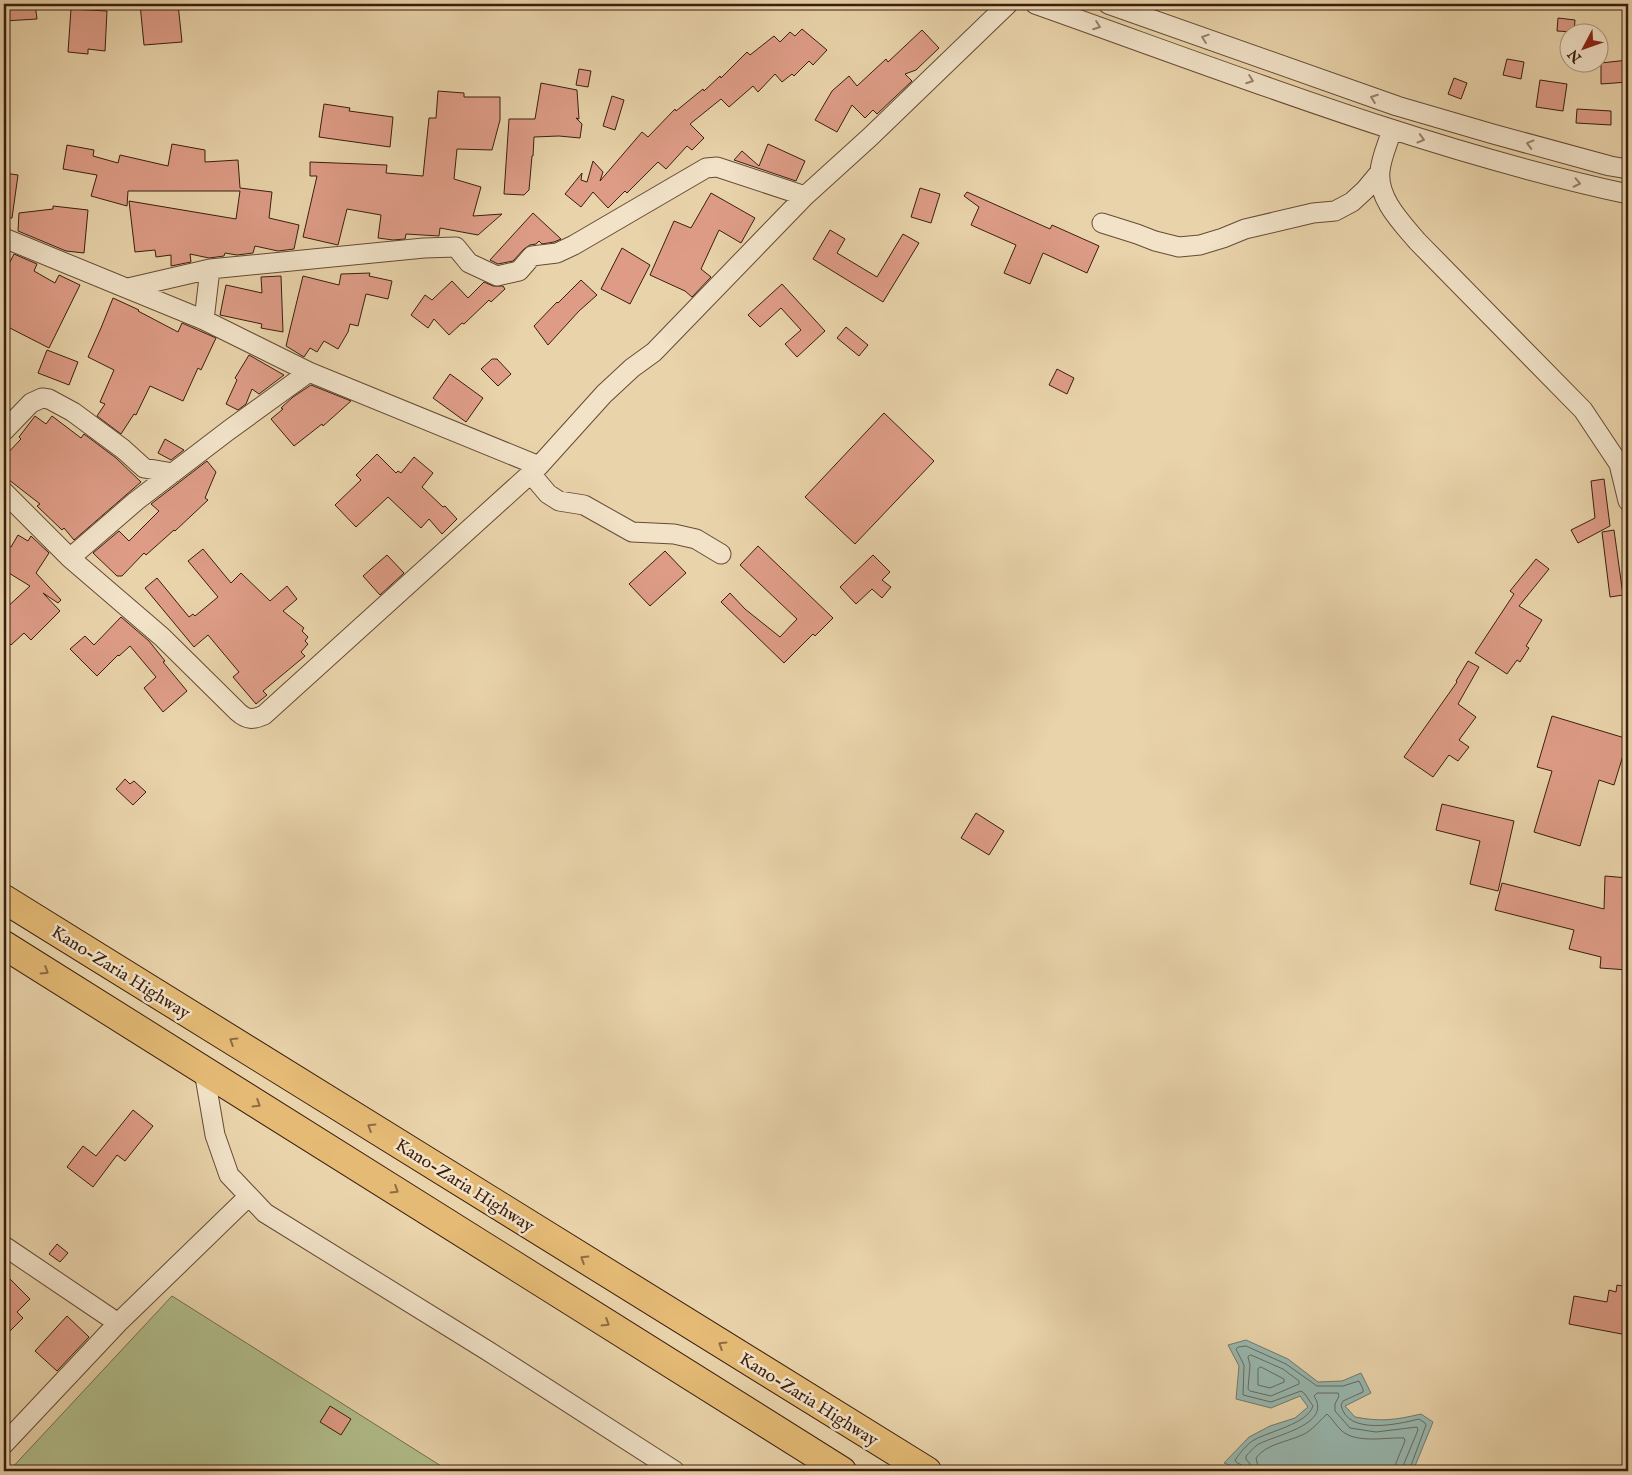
<svg xmlns="http://www.w3.org/2000/svg" width="1632" height="1475" font-family="'IM FELL English',serif">
	<rect width="100%" height="100%" fill="#e9d3aa"/>
	<filter id="stains"><feTurbulence type="fractalNoise" baseFrequency=".004" numOctaves="4"/><feColorMatrix values="0 0 0 0 .2 0 0 0 0 .09 0 0 0 0 .02 0 0 0 .5 -.17"/></filter>
	<radialGradient id="worn" r=".72"><stop offset=".6" stop-color="#630" stop-opacity="0"/><stop offset="1" stop-color="#630" stop-opacity=".3"/></radialGradient>
	<path fill="#b1be8c" stroke="#766e4d" d="M172,1296L449,1471H9Z"/>
	<path fill="#98b7ae" stroke="#727a6e" d="M1246,1340L1288,1359L1318,1382L1342,1381L1361,1373L1371,1393L1345,1406L1355,1417C1381,1422 1395,1420 1421,1414L1433,1422L1413,1471H1246L1224,1463L1249,1437L1270,1426L1295,1418L1308,1407L1300,1396L1271,1408L1236,1399L1239,1366L1228,1345Z"/>
	<g fill="none" stroke-linecap="round" stroke-linejoin="round">
		<path stroke="#696a5e" stroke-width="1" d="M1251,1355L1283,1369L1299,1381V1384L1271,1396L1250,1391L1248,1389L1250,1365L1248,1357Z
			M1261,1367L1284,1379V1382L1270,1388L1258,1385V1369Z
			M1245,1471L1243,1466L1236,1462L1235,1460C1240,1453 1247,1444 1254,1440C1270,1431 1307,1424 1313,1406L1305,1394L1301,1391L1271,1402L1243,1395L1244,1365L1236,1349L1238,1347L1246,1346L1286,1364L1317,1386H1343L1359,1381L1363,1389V1392L1343,1401L1341,1405C1347,1436 1399,1424 1419,1419L1425,1423L1426,1425L1409,1471
			M1251,1471L1250,1464L1246,1459V1456C1249,1453 1253,1448 1257,1445C1274,1435 1333,1425 1314,1396L1317,1393H1338L1339,1396L1335,1404V1411L1350,1428L1376,1432L1417,1427L1418,1430L1403,1466L1402,1471
			M1259,1471L1256,1458C1266,1444 1287,1442 1302,1435C1312,1431 1319,1421 1327,1414C1332,1418 1336,1426 1342,1431C1357,1444 1387,1437 1404,1438L1405,1441L1396,1463L1395,1471"/>
	</g>
	<path fill="#de9c87" stroke="#3a1e0e" d="M4,4H35L37,19L4,21Z
		M140,4H178L182,42L144,45Z
		M71,9L107,11L105,51L88,49V54L68,52Z
		M1558,18L1575,20L1574,32L1557,31Z
		M802,29L827,50L813,65L809,61L794,76L792,74L782,82L775,74L758,92L753,86L729,107L721,99L690,124L704,138L692,150L687,146L666,169L658,162L627,193L625,191L608,208L593,192L581,207L565,194L582,173L581,180L587,182L593,161L603,172L600,181L642,132L648,137L675,109L676,111L703,89L704,91L720,76L721,78L747,52L750,55L774,36L780,42L790,32L795,36Z
		M922,30L939,48L916,70L905,74L912,81L877,114L873,110L865,118L852,105L837,132L815,120L832,91L849,76L857,86L886,59L888,62Z
		M1507,59L1524,62L1521,79L1503,75Z
		M1628,60V82L1601,84V63Z
		M579,69L591,71L588,87L576,85Z
		M1454,78L1467,83L1461,99L1448,94Z
		M1540,80L1567,84L1563,111L1536,107Z
		M541,83L577,90L579,119L576,118L582,124L580,138L559,136L534,137L533,156H532L529,190L524,195L504,194L509,119H535Z
		M438,91L464,93V97H500V120L492,150L457,149L454,179L481,187L473,216L502,214L478,235L440,228L439,236L406,234L405,239L393,240L378,238L381,215L347,209L338,245L303,237L317,176H310V162L387,165L386,173L423,176L429,118H436Z
		M612,96L624,100L615,130L603,126Z
		M324,104L350,108L349,111L393,117L390,147L319,137Z
		M1577,109L1611,111V125L1576,123Z
		M172,144L205,150V162L238,160L240,188L272,192L269,218L299,225L294,249L278,251L255,246L253,253L237,255L225,253L224,256L209,258L190,254L191,262L171,266V255L156,257L155,250L135,252L129,201L236,219L240,191H128L127,206L91,196L97,175L63,169L67,145L94,150L93,156L118,163L120,155L168,166Z
		M768,144L805,161L796,181L734,160L742,151L759,166Z
		M4,173L18,175L12,218H4Z
		M920,188L940,194L931,223L911,217Z
		M967,192L1050,229L1052,225L1099,246L1087,273L1043,253L1030,284L1004,273L1016,245L971,225L979,207L964,196Z
		M711,193L755,218L741,243L719,230L701,269L711,277L692,297L685,291L650,275L674,221L691,228Z
		M53,206L88,210L84,253L66,251L18,231L19,213L53,209Z
		M533,213L561,239L554,242L542,244L539,241L536,244L530,245L524,249L513,261L498,264L490,260Z
		M830,230L845,239L837,253L877,277L903,234L919,243L883,302L813,259Z
		M622,248L650,265L630,304L601,289Z
		M14,254L37,264L34,271L55,283L59,275L80,285L49,348L4,325V274Z
		M370,273L369,276L392,281L388,299L366,294L358,326L350,324L348,332L338,349L324,341L317,352L310,348L304,357L286,346L303,276L339,285L341,274Z
		M281,276L283,332L261,328L262,324L220,315L226,285L262,293L261,277Z
		M581,280L597,295L579,311L548,345L534,326L557,302L558,303Z
		M452,281L468,298L484,282L493,286H503L505,289L491,302L489,300L464,324L462,323L449,335L434,319L428,328L411,315L425,295L432,300Z
		M782,284L825,331L797,357L785,344L801,330L781,308L760,327L748,315Z
		M113,298L139,310L138,311L178,332L182,323L216,338L201,370L198,368L183,401L150,386L136,415L134,414L121,434L97,416L105,404L100,402L114,370L88,357L101,328Z
		M846,327L868,345L859,356L837,338Z
		M47,350L78,362L69,385L38,373Z
		M249,355L284,375L259,394L252,389L246,404L238,410L226,404L237,380L235,378Z
		M492,359H497L511,374L498,386L481,369Z
		M1057,369L1074,378L1067,394L1049,385Z
		M450,374L483,398L466,422L433,398Z
		M311,385L351,401L323,426L322,424L294,446L271,419L283,409L281,408L293,397Z
		M884,413L934,461L855,544L805,497Z
		M35,416L46,424L52,416L81,438L84,434L116,458L141,482L74,540L64,528L62,530L37,506L40,504L4,476V457L21,439L19,437Z
		M165,439L184,450L171,460L158,453Z
		M377,454L396,473L398,471L401,473L414,457L433,473L422,487L443,507L445,506L457,519L442,534L429,519L421,528L388,497L356,527L335,505L361,480L356,475Z
		M207,461L216,472L205,498L208,500L175,531L174,530L146,555L144,553L122,576H117L93,553L119,531L129,541L159,511L151,504Z
		M1604,479L1610,526L1578,543L1571,530L1595,518L1591,481Z
		M1614,530L1623,595L1610,597L1602,532Z
		M18,535L28,541L31,536L49,553L36,573L61,600L58,603L43,593L60,611L31,640L24,633L11,645L4,638V610L30,586L4,570V542L11,547Z
		M758,546L833,618L815,636L813,634L784,663L721,602L730,593L745,609L780,637L797,619L740,565Z
		M203,549L231,583L241,573L270,601L287,586L297,599L283,611L304,628L302,631L308,637L305,641L308,644L301,652L305,656L263,691L267,695L256,704L233,677L239,672L208,635L194,647L145,588L157,578L189,617L193,614L195,616L218,597L188,561Z
		M665,551L686,573L650,606L629,584Z
		M387,555L404,573L380,595L363,576Z
		M873,555L890,572L882,580L891,587L882,598L872,589L856,604L840,587Z
		M1536,559L1549,569L1519,606L1542,620L1526,646L1529,648L1520,662L1517,660L1507,674L1475,653L1514,594L1510,591Z
		M121,617L149,641L165,661L163,662L187,691L163,712L144,688L156,677L130,646L119,656L118,655L97,676L70,649L85,636L94,645Z
		M1468,661L1479,667L1458,704L1476,717L1459,740L1469,747L1458,761L1449,755L1433,777L1404,757L1457,682L1456,681Z
		M1552,716L1628,739L1614,785L1599,780L1580,846L1534,832L1552,771L1537,767Z
		M125,779L130,784L134,781L146,792L133,805L116,789Z
		M1442,804L1514,821L1498,891L1470,884L1480,841L1436,830Z
		M976,813L1004,831L989,855L961,838Z
		M1605,876L1628,878V970L1600,968L1601,957L1569,949L1574,930L1495,910L1502,883L1604,909Z
		M133,1110L153,1126L125,1161L117,1155L93,1187L67,1167L83,1146L96,1156Z
		M57,1244L68,1253L60,1262L49,1254Z
		M4,1273L30,1299L17,1312L23,1318L4,1337Z
		M1617,1285L1628,1287V1326L1627,1335L1569,1324L1574,1296L1607,1302L1609,1290L1616,1292Z
		M67,1316L89,1337L57,1371L35,1351Z
		M330,1406L351,1419L341,1435L320,1422Z"/>
	<g fill="none" stroke-linecap="round" stroke-linejoin="round">
		<defs>
			<path id="street" d="M1035,4C1230,73 1425,150 1628,194
				M1108,4L1397,106L1493,134L1610,166L1628,169
				M1392,130C1388,143 1381,158 1380,171C1377,198 1401,222 1417,241L1583,410L1619,464L1628,501
				M1102,223L1137,234L1155,241L1179,247L1200,245L1223,238L1245,229L1313,213L1335,211L1352,202L1365,190L1380,172
				M4,238L204,320L309,372L539,466
				M128,288L210,269L424,248L456,247L469,263L497,276L519,271L532,256L557,253L574,245L706,168L717,167L805,196
				M204,320L210,269
				M4,431L31,403L42,398L49,399L73,412L123,449L144,468L173,473
				M531,474L548,494L559,501L584,505L632,532L674,534L696,539L721,554
				M4,492L70,558L162,637L238,712C247,720 253,720 264,715L539,466L604,394L632,368L654,352L805,196L870,137L1008,4
				M70,558L136,501L229,430L309,372
				M204,1071L215,1135L229,1175L265,1213L488,1351L675,1471
				M4,1246L118,1323
				M4,1444L118,1323L249,1196"/>
			<path id="highway" d="M4,899L927,1471
				M4,945L842,1471"/>
		</defs>
		<use href="#street" stroke="#664b35" stroke-width="21"/>
		<use href="#highway" stroke="#3a1e0e" stroke-width="30"/>
		<use href="#street" stroke="#f1e2c8" stroke-width="19"/>
		<use href="#highway" stroke="#e4ba75" stroke-width="28"/>
	</g>
	<defs><path id="oneway-chevron" d="M-2-3.5L2.5 0L-2 3.5" fill="none" stroke-width="1.6" stroke-linecap="round" stroke-linejoin="round" transform="scale(1.25)"/></defs>
	<g stroke="#96806b">
		<use href="#oneway-chevron" transform="translate(1097 26) rotate(20)"/>
		<use href="#oneway-chevron" transform="translate(1205 38) rotate(-161)"/>
		<use href="#oneway-chevron" transform="translate(1250 80) rotate(20)"/>
		<use href="#oneway-chevron" transform="translate(1374 98) rotate(-160)"/>
		<use href="#oneway-chevron" transform="translate(1421 139) rotate(16)"/>
		<use href="#oneway-chevron" transform="translate(1530 144) rotate(-165)"/>
		<use href="#oneway-chevron" transform="translate(1577 183) rotate(12)"/>
	</g>
	<g stroke="#8f6c42">
		<use href="#oneway-chevron" transform="translate(45 971) rotate(32)"/>
		<use href="#oneway-chevron" transform="translate(233 1041) rotate(-148)"/>
		<use href="#oneway-chevron" transform="translate(257 1104) rotate(32)"/>
		<use href="#oneway-chevron" transform="translate(371 1127) rotate(-148)"/>
		<use href="#oneway-chevron" transform="translate(395 1190) rotate(32)"/>
		<use href="#oneway-chevron" transform="translate(584 1259) rotate(-148)"/>
		<use href="#oneway-chevron" transform="translate(606 1323) rotate(32)"/>
		<use href="#oneway-chevron" transform="translate(722 1345) rotate(-148)"/>
	</g>
	<g text-anchor="middle" stroke-width="5" stroke-linejoin="round" paint-order="stroke">
		<g font-size="18" fill="#3a1e0e" stroke="#f1e2c8">
			<text transform="translate(121 972) rotate(32)" y="6">Kano-Zaria Highway</text>
			<text transform="translate(465 1185) rotate(32)" y="6">Kano-Zaria Highway</text>
			<text transform="translate(809 1399) rotate(32)" y="6">Kano-Zaria Highway</text>
		</g>
	</g>
	<rect width="1632" height="1475" fill="none" stroke="#e9d3aa" stroke-width="20"/>
	<rect x="5" y="5" width="1622" height="1465" fill="none" stroke="#3a1e0e" stroke-width="2.5"/>
	<rect x="10" y="10" width="1612" height="1455" fill="none" stroke="#3a1e0e"/>
	<g transform="translate(1584 48) rotate(229)"><circle r="24" fill="#f1e2c8" stroke="#a8947e"/>
	<path d="M0-4L9 19L0 12L-9 19Z" fill="#8f2418"/>
	<text y="-8" font-size="14" font-weight="bold" text-anchor="middle" fill="#3a1e0e">N</text>
	</g>
	<rect width="100%" height="100%" filter="url(#stains)"/>
	<rect width="100%" height="100%" fill="url(#worn)"/>
</svg>
